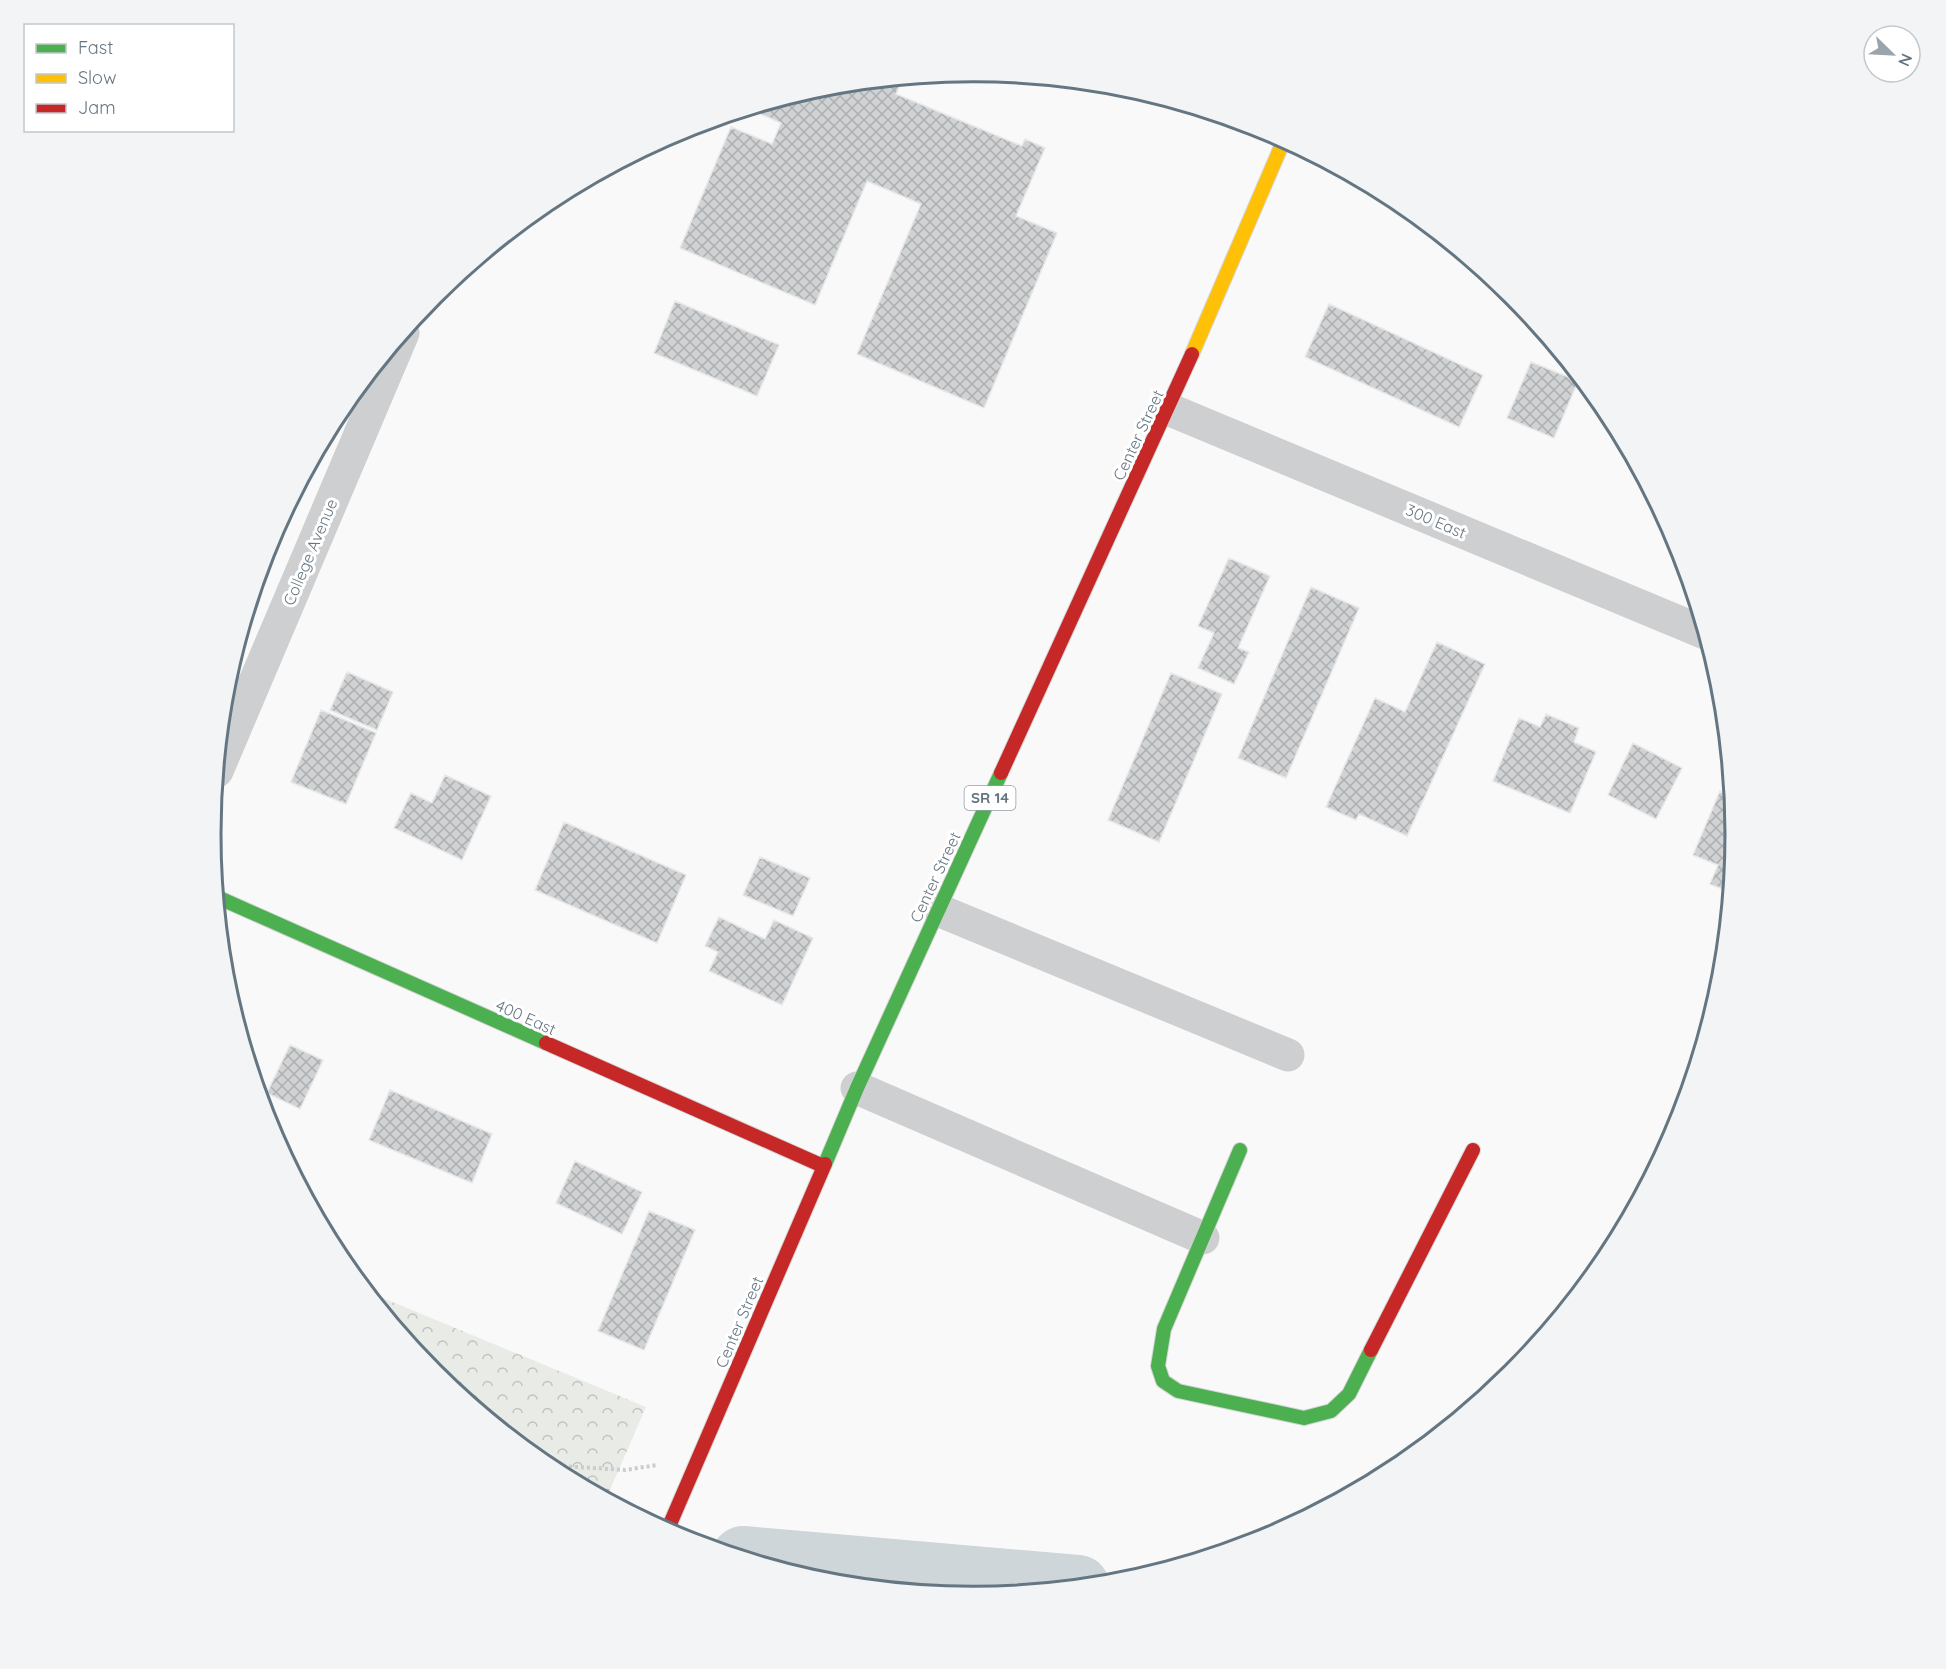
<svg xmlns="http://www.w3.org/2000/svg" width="1946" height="1669" font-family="Quicksand,sans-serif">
	<defs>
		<pattern id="forest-crowns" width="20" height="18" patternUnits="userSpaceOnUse" patternTransform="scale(1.5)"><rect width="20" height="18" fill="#e8ebe6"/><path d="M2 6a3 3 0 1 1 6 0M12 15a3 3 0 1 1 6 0" fill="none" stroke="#c0c3c0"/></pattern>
		<pattern id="building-cross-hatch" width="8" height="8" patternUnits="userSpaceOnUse" patternTransform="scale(1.5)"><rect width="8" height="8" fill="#d0d2d3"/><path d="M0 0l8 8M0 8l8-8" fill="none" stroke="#acafb1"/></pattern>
	</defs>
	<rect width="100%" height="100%" fill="#f9f9f9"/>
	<path fill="url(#forest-crowns)" d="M366,1291L646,1407L606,1499L549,1468L434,1373Z"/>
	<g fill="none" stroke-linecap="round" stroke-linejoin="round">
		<path stroke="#ced6d9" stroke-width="64" d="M743,1558L1078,1587"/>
	</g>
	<path fill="url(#building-cross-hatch)" stroke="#e8e8e8" stroke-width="1.5" d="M903,79L896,94L1022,146L1025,139L1045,148L1016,216L1057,233L984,408L857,354L921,204L867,181L815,305L680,248L731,127L772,144L781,123L749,109L825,87Z
		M675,301L779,345L757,396L654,353Z
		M1329,304L1483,375L1459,427L1305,357Z
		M1531,362L1578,381L1554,438L1507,418Z
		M1229,558L1270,576L1238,648L1249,652L1234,684L1198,668L1214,633L1198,626Z
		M1311,587L1359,608L1286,778L1238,758Z
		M1437,642L1485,664L1407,836L1359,814L1356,820L1326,807L1375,698L1405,712Z
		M347,672L393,692L377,730L330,710Z
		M1171,673L1222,694L1159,842L1108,820Z
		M321,710L376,733L346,804L291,782Z
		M1546,714L1579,728L1574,742L1596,752L1570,813L1493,781L1519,718L1540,727Z
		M1633,743L1682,768L1656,819L1608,795Z
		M445,775L491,796L462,860L394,828L411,793L432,803Z
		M1720,791L1732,796L1735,835L1730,892L1710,884L1718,865L1693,855Z
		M564,822L686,875L657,943L535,890Z
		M760,857L810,878L793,916L743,895Z
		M719,917L765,939L774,920L813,938L782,1005L709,971L718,952L705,946Z
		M290,1045L323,1060L300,1109L267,1093Z
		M390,1090L492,1134L472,1183L369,1140Z
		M575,1161L642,1192L622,1234L556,1203Z
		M649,1211L695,1230L644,1350L598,1331Z"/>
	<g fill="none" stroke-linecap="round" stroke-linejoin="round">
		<defs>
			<path id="fast" d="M217,897L546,1043
				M1240,1150L1164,1329L1158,1366L1163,1381L1178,1391L1304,1418L1331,1411L1349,1394L1371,1350
				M825,1164L857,1088L1001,773"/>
			<path id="slow" d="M1192,354L1284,140"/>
			<path id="jam" d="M1001,773L1192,354
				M546,1043L823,1166
				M1371,1350L1473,1150
				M667,1531L825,1164"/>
		</defs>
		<use href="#fast" stroke="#d5d6d7" stroke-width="16"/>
		<use href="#slow" stroke="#d5d6d7" stroke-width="16"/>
		<use href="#jam" stroke="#d5d6d7" stroke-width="16"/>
		<path stroke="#cbcccd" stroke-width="4" stroke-dasharray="3 3" stroke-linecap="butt" d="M545,1465L625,1470L657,1465"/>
		<path stroke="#cecfd0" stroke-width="33" d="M1168,409L1705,633
			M217,771L403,333
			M938,910L1288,1055
			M857,1088L1203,1238"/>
		<use href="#fast" stroke="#4caf50" stroke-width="14"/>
		<use href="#slow" stroke="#ffc107" stroke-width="14"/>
		<use href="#jam" stroke="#c62828" stroke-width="14"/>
	</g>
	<g text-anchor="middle" stroke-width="6" stroke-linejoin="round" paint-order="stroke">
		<rect fill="#fff" stroke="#939fa8" stroke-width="1.5" x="964.5" y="786" width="51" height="24" rx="4.5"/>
		<g font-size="15" font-weight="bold" fill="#657683">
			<text x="990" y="803">SR 14</text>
		</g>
		<g font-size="16" fill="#657683" stroke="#fff">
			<text transform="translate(1138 435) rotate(-65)" y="6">Center Street</text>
			<text transform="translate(1436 521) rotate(23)" y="6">300 East</text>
			<text transform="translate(310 552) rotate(-67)" y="6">College Avenue</text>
			<text transform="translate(935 877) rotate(-65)" y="6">Center Street</text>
			<text transform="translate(526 1017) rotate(24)" y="6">400 East</text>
			<text transform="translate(739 1322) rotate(-67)" y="6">Center Street</text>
		</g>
	</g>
	<path d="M0 0H1946V1669H0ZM221 834a752 752 0 1 1 1504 0a752 752 0 1 1-1504 0Z" fill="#f3f4f5" fill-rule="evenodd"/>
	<path fill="none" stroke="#657683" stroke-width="3" d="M221 834a752 752 0 1 1 1504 0a752 752 0 1 1-1504 0Z"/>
	<rect x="24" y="24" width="210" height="108" fill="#ffffff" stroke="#c1c8cd" stroke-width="1.5"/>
	<rect x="36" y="44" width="30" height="9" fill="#4caf50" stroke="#c1c8cd" stroke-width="1.5"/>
	<text x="78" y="54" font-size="18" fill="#657683">Fast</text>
	<rect x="36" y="74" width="30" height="9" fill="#ffc107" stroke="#c1c8cd" stroke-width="1.5"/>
	<text x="78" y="84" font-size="18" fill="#657683">Slow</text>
	<rect x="36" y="104" width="30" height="9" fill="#c62828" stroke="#c1c8cd" stroke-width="1.5"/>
	<text x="78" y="114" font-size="18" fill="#657683">Jam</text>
	<g transform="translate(1892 54) rotate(114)"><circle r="28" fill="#ffffff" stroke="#c1c8cd" stroke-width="1.5"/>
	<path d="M0-4.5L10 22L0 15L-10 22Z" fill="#99a4ac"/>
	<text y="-9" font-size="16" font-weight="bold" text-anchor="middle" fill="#657683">N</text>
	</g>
</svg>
